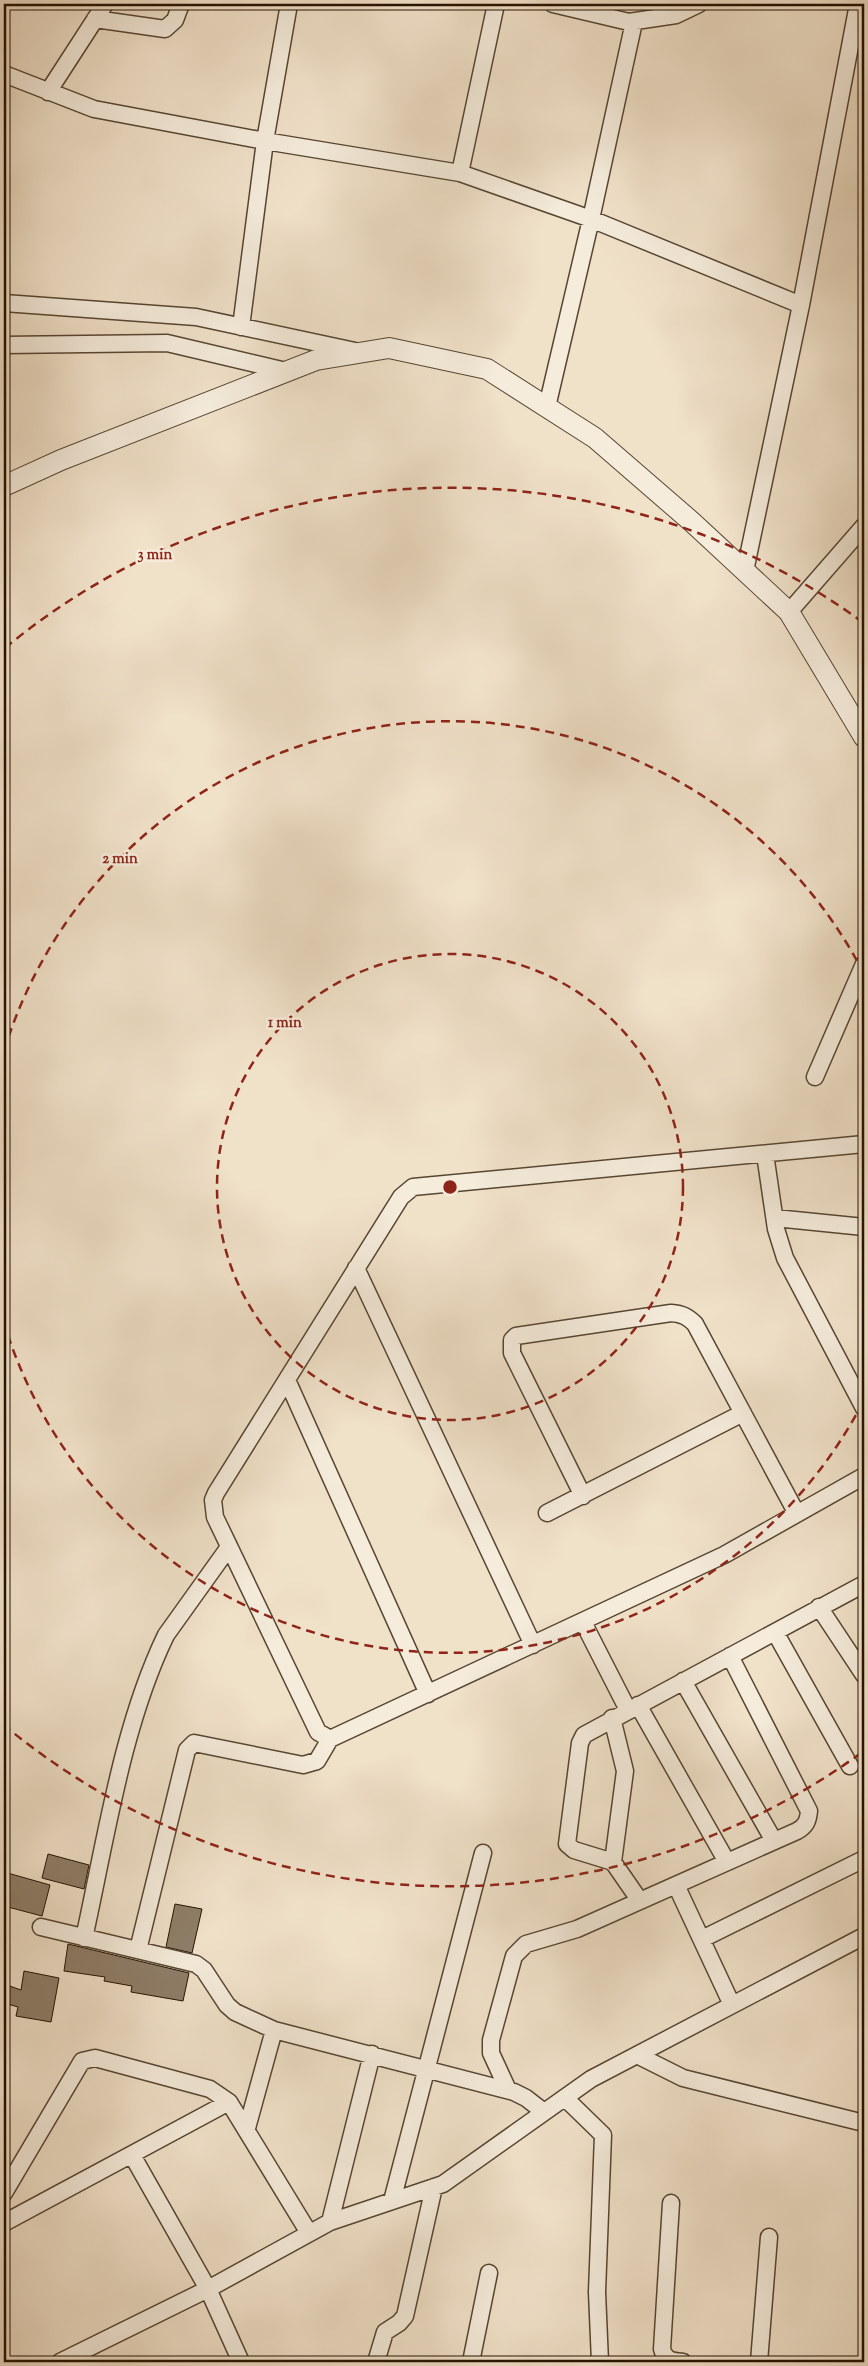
<svg xmlns="http://www.w3.org/2000/svg" width="868" height="2366" font-family="'Sorts Mill Goudy',serif">
	<rect width="100%" height="100%" fill="#f0e1c9"/>
	<filter id="stains"><feTurbulence type="fractalNoise" baseFrequency=".004" numOctaves="4"/><feColorMatrix values="0 0 0 0 .2 0 0 0 0 .09 0 0 0 0 .02 0 0 0 .5 -.17"/></filter>
	<radialGradient id="worn" r=".72"><stop offset=".6" stop-color="#630" stop-opacity="0"/><stop offset="1" stop-color="#630" stop-opacity=".3"/></radialGradient>
	<path fill="#8e7e69" stroke="#241200" d="M48,1854L89,1865L84,1889L42,1878Z
		M4,1872L50,1885L42,1916L4,1906Z
		M175,1904L202,1909L192,1953L166,1947Z
		M68,1944L189,1973L183,2001L131,1992L132,1986L104,1981L105,1977L64,1971Z
		M24,1971L59,1978L51,2022L16,2016L18,2007L4,2003V1984L21,1990Z"/>
	<g fill="none" stroke-linecap="round" stroke-linejoin="round">
		<defs>
			<path id="minor" d="M289,4L265,141L460,173L591,219L547,407
				M553,4L629,22L676,15L699,4
				M95,19L165,29L175,20L181,4
				M634,22L591,219L801,305
				M4,74L94,109L265,141L241,327
				M48,92L105,4
				M460,173L496,4
				M4,303L196,317L355,351
				M4,345L167,343L286,371
				M745,571L801,305L858,4
				M789,612L864,526
				M815,1077L864,964
				M864,1144L413,1187L401,1197L216,1493L213,1500L215,1517L318,1732L330,1739L724,1555L864,1476
				M765,1154L776,1229L785,1258L864,1408
				M775,1218L864,1227
				M356,1268L533,1645
				M287,1380L428,1694
				M583,1496L512,1353V1340L516,1336L671,1313C682,1314 687,1316 695,1324L797,1514
				M547,1513L743,1413
				M819,1607L864,1675
				M583,1622L628,1710
				M775,1632L850,1766
				M683,1681L774,1841
				M638,1705L727,1862
				M612,1718L625,1771L613,1862
				M676,1885L732,2005
				M640,1901L613,1862L574,1850L567,1844L580,1743L584,1735L864,1584
				M41,1927L196,1964L204,1970L227,2005L235,2012L274,2030L514,2092L526,2098L544,2112
				M84,1938C106,1839 122,1726 166,1635L229,1547
				M702,1939L864,1859
				M138,1950L187,1750L194,1743L303,1765L317,1761L330,1739
				M637,2055L683,2078L864,2123
				M508,2090L491,2053V2040L514,1956L526,1944L577,1929L797,1831C806,1826 808,1821 809,1811L730,1656
				M565,2098L603,2135L597,2292L600,2362
				M247,2128L274,2030
				M132,2155L208,2289L241,2362
				M4,2193L82,2061L95,2058L210,2089L229,2102L309,2233
				M392,2201L483,1853
				M671,2203L662,2349C665,2361 673,2361 683,2362
				M330,2222L372,2054
				M4,2223L229,2102
				M60,2362L208,2289L330,2222L443,2184L591,2079L864,1936
				M376,2362L385,2332L399,2323L405,2316L434,2187
				M471,2362L489,2273
				M759,2362L769,2237"/>
			<path id="tertiary" d="M4,486L61,460L316,360L389,348L487,369L595,438L692,522L789,612L864,737"/>
		</defs>
		<use href="#minor" stroke="#574632" stroke-width="19"/>
		<use href="#tertiary" stroke="#574632" stroke-width="22"/>
		<use href="#minor" stroke="#f5ecdc" stroke-width="16"/>
		<use href="#tertiary" stroke="#f5ecdc" stroke-width="20"/>
	</g>
	<g fill="none" stroke="#8f2418" stroke-width="2.5" stroke-dasharray="9 6">
		<circle cx="450" cy="1187" r="233"/>
		<path d="M863 1402A466 466 0 0 1 4 1323M4 1051A466 466 0 0 1 863 972"/>
		<path d="M861 1753A699 699 0 0 1 5 1726M5 648A699 699 0 0 1 861 621"/>
	</g>
	<circle cx="450" cy="1187" r="8" fill="#8f2418" stroke="#f5ecdc" stroke-width="2.5"/>
	<g font-size="15" text-anchor="middle" font-weight="bold" fill="#8f2418" stroke="#f5ecdc" stroke-width="5" stroke-linejoin="round" paint-order="stroke">
		<text x="155" y="559">3 min</text>
		<text x="120" y="863">2 min</text>
		<text x="285" y="1027">1 min</text>
	</g>
	<rect width="868" height="2366" fill="none" stroke="#f0e1c9" stroke-width="20"/>
	<rect x="5" y="5" width="858" height="2356" fill="none" stroke="#241200" stroke-width="2.5"/>
	<rect x="10" y="10" width="848" height="2346" fill="none" stroke="#241200"/>
	<rect width="100%" height="100%" filter="url(#stains)"/>
	<rect width="100%" height="100%" fill="url(#worn)"/>
</svg>
